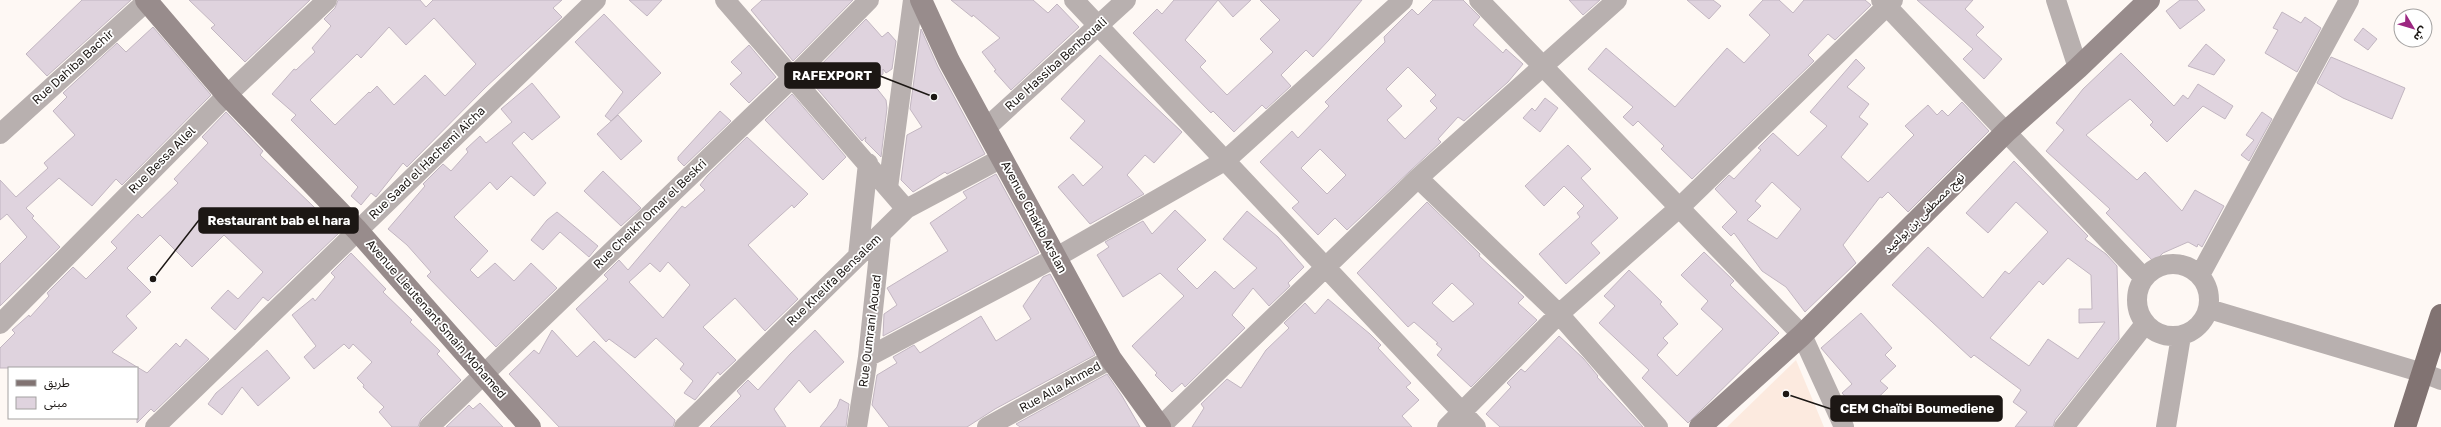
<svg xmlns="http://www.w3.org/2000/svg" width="2441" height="427" font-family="'Golos Text','Noto Sans Arabic',sans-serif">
	<rect width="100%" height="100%" fill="#fef8f4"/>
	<path fill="#fceadf" d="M1796,360L1824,427H1727Z"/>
	<path fill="#dfd3de" stroke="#c2b6c1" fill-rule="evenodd" d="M82,0H131L47,76L26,54Z
		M189,0H310L245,62L211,28L215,25Z
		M338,0H420L426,7L433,0H562L553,8L562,17L486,87L407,167L403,163L376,197L371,193L361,205L351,196L358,187L291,120L296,115L272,94L294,69L296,70L315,52L312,48L331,26L324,19L335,8ZM434,18L476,64L445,96L425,75L394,105L377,86L370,93L369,92L335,125L310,100L357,54L361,58L389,27L406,45Z
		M629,0H662L647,16Z
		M762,0H853L793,61L751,10Z
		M951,0H1033L1048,13L1057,4L1079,27L1011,90L994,71L996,70L982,52L1000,38L973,15L972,17Z
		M1174,0H1218L1185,40L1206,61L1200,67L1227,95L1273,52L1260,39L1280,20L1260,0H1362L1329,40L1313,57L1306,50L1281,75L1291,86L1266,109L1262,105L1234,132L1213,111L1211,113L1133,33L1157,9L1162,14Z
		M1218,0H1251L1233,17Z
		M1433,0H1463L1480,17L1473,25L1503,53L1506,49L1523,64L1508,82L1464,121L1458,117L1438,139L1441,142L1347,230L1335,218L1318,235L1292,208L1299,202L1260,162L1292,131L1298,138L1329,106L1325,102L1385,42L1384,37L1412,9L1418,15ZM1408,67L1436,95L1430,101L1437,108L1405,139L1387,120L1402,106L1386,89ZM1320,149L1346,175L1327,194L1301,168Z
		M1569,0H1600L1583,15Z
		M1687,0H1713L1721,6L1709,19Z
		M1763,0H1779L1793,13L1804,0H1865L1871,5L1835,40L1828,34L1808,55L1814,61L1692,179L1661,149L1664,146L1638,121L1633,126L1623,117L1633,107L1588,69L1606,48L1675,107L1727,48L1744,63L1770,35L1749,15Z
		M1917,0H1973L1965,9L1984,27L1976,35L2002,59L1984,79L1963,59L1973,49Z
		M2180,0H2197L2205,10L2180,29L2166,11Z
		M2282,12L2301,23L2305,17L2321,28L2297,72L2265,53L2278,30L2273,28Z
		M604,14L661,73L611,121L605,116L623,92L575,42Z
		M866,19L882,37L888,32L896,41L892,69L886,73L883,69V74L871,81L886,100L887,108L881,157L865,141L866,137L862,141L808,78Z
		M153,27L211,95L122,185L116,179L92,206L59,178L26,208L34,216L32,218L60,247L0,306V264L27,237L7,214L0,220V180L16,197L48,168L44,163L75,135L53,111L67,97L63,93L117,43L126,52Z
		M2363,28L2377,39L2368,50L2354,40Z
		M921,29L938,67L985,154L947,174L945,172L913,192L901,180L907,135L922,127L910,109Z
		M2206,44L2225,60L2214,75L2188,66Z
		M749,45L776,77L749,103L730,84L742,73L731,62Z
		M2121,53L2174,106L2183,95L2188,99L2198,84L2233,106L2225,119L2203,106L2167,142L2150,125L2153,122L2130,99L2086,135L2137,180L2145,172L2182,211L2195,190L2224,206L2202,247L2198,244L2197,247L2188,242L2163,253L2154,262L2106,213L2110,209L2046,151L2064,130L2056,123L2083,89Z
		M1100,55L1182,132L1154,163L1145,155L1127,175L1144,194L1090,224L1058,187L1073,174L1083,186L1103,167L1070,138L1085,121L1061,99Z
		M2331,57L2405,88L2392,119L2343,98L2317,83Z
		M1856,59L1865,68L1847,87L1869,104L1859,117L1868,124L1841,157L1868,182L1914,135L1905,126L1928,105L1937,115L1942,110L1948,116L1962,102L1989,131L1908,212L1888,192L1882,198L1880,197L1843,245L1856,263L1805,312L1786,287L1762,271L1734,233L1731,236L1722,227L1737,212L1715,189L1729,175L1734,179L1761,150L1758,148L1773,133L1798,156L1827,126L1810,112ZM1772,182L1801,209L1777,239L1747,220L1761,206L1755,201Z
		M532,83L560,117L532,140L524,132L512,143L546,183L534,196L511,176L497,190L490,182L454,217L488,251L470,270L478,278L495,263L514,281L531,263L557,288L496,347L427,276L431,272L407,245L388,229L425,186L423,184L443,164L451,171L468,152L466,149L480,136L486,143L512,122L501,109Z
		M792,94L846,157L823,180L765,120Z
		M1545,98L1558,108L1540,132L1523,118L1532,108L1535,111Z
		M720,111L731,121L684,166L678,160V157Z
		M226,112L263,151L260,155L340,232L268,301L263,297L235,330L211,308L228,290L238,299L263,272L224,235L192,267L160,235L127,268L151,292L126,316L137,328L112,352L147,373L176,343L180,347L186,339L209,359L154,412L151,409L137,423V368H0V348L15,333L12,330L29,315L30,317L49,296L47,293L73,267L86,279L117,248L111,242L138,214L142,218L178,183L174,179L208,143L202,137Z
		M2262,112L2272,119L2249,161L2241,155L2254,140L2246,135Z
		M618,115L642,141L621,160L597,134Z
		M747,137L808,194L794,208L792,205L748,245L798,299L765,331L735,298L703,327L736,360L720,375L718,372L695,400L684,393L693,381L680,369L684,364L656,338L635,358L609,339L606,342L576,309L608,279L604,275L619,260L628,270L682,206L685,208L705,190L700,185L707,176ZM668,262L690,285L663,318L629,282L650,263L660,272Z
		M1568,145L1591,169L1581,178L1618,218L1591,243L1600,253L1566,284L1539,254L1580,217L1577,213L1584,206L1564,186L1544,206L1525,186Z
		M2014,161L2088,236L2085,239L2106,254L2117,266L2119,339L2055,420L2053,427H2015L2027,412L2013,402L2021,390L1974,355L1971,358L1892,285L1928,247L1983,298L2005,271L2009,274L2048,232L2016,202L1988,233L1966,213ZM2068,258L2091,275L2092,309H2079V323L2105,322L2078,359L2048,339L2029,366L1990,338L2039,281L2043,285Z
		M603,171L641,208L621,226L584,191Z
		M996,174L1039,253L883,336L884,314L897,305L887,288L948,251L930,223L967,198L963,192Z
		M1427,202L1480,254L1479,256L1524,297L1518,303L1537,320L1471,387L1437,355L1442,349L1436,344L1438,343L1414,322L1408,327L1357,273ZM1452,283L1474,304L1453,322L1432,303Z
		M1175,210L1206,240L1177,269L1197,289L1215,271L1234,289L1257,268L1223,239L1247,211L1278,237L1304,267L1288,283L1290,286L1269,306L1253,288L1232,315L1245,328L1185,387L1182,383L1172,392L1155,375L1157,373L1132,346L1184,296L1160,273L1123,297L1097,255L1109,247L1105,242L1143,221L1152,234Z
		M557,212L598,246L589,257L560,232L543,250L531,240L547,220Z
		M1704,252L1734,281L1730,285L1779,333L1688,423L1642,378L1649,370L1599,323L1615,306L1604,296L1629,270L1662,302L1660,304L1678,324L1663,338L1668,343L1657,355L1677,376L1723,329L1701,309L1708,301L1681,275Z
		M351,253L386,289L383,292L412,320L410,322L440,351L437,354L461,380L421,419L418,427H392L379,412L384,407L363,387L364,385L357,378L372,362L353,344L349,349L344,344L314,369L304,357L316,346L292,315L313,298L315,301L335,277L331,273Z
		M1050,274L1095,355L995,409L967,427H889L872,405L877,375L897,363L893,357L914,345L920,353L981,316L996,341L1031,319L1023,306L1043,277Z
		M1328,299L1370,334L1381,345L1378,348L1411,383L1406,387L1419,400L1402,416L1412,427H1192L1204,408L1201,404L1227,379L1241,388L1266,350L1289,328L1284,323L1305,303L1315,314Z
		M1861,313L1892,348L1885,355L1896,366L1880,381L1888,388L1861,414L1842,393L1852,384L1821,348Z
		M552,330L577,357L594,341L675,420L673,427H559L509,374L534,350L539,354Z
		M815,330L844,362L810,393L799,380L774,409L786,427H710L741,396L737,391L748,380L758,390L790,354Z
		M1559,336L1583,358L1598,376L1597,377L1643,427H1500L1486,414L1511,387L1507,383L1521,369L1525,372Z
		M267,350L290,378L258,406L242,387L222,415L208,404L216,393Z
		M1107,374L1122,396L1140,427H1020L1016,424Z
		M840,399L849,404L846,427H820L837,407Z
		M480,403L503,427H446L469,405L473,409Z"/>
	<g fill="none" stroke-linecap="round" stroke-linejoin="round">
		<path stroke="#b8b0af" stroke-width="20" d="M725,0L906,209
			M1074,0L1476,427
			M1479,0L1802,335L1844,427
			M1881,0L2144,278
			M2056,0L2078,68
			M986,128L1126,0
			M0,134L147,1
			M1418,178L1559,314L1658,427
			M888,188L913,0
			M858,256L868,163
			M2137 300a36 36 0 1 1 72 0a36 36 0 1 1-72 0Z
			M2200,275L2349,0
			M2209,309L2423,373L2441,380
			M0,324L227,95L327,0
			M868,357L1055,258L1226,160L1403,0
			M155,427L596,0
			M429,427L792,78L869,0
			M684,427L906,209L1002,158
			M857,427L868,357L881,235
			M987,427L1111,359
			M1160,427L1418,178L1617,0
			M1447,427L1559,314L1680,207L1893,0
			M2064,427L2145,324
			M2166,427L2181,336"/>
		<path stroke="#988c8c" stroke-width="22" d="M146,0L227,95L357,230L530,427
			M921,0L949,61L1111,359L1160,427
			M1700,427L1802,335L2007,131L2078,68L2149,0"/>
		<path stroke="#817372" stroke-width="22" d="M2405,427L2441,315"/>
	</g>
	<g text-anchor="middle" stroke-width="3.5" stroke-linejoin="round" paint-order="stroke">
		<g font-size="12" fill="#1c1714" stroke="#fff">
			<text transform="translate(1056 64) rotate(-42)" y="4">Rue Hassiba Benbouali</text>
			<text transform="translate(73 67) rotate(-42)" y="4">Rue Dahiba Bachir</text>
			<text transform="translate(162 160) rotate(-45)" y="4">Rue Bessa Allel</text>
			<text transform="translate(427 163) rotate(-44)" y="4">Rue Saad el Hachemi Aicha</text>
			<text transform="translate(1924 213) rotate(-45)" y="4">نهج مصطفى بن بولعيد</text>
			<text transform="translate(650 214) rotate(-44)" y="4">Rue Cheikh Omar el Beskri</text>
			<text transform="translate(1034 217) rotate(62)" y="4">Avenue Chakib Arslan</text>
			<text transform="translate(834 280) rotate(-44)" y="4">Rue Khelifa Bensalem</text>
			<text transform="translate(436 319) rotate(49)" y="4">Avenue Lieutenant Smain Mohamed</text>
			<text transform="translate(870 331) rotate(-83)" y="4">Rue Oumrani Aouad</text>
			<text transform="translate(1060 387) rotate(-29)" y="4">Rue Alla Ahmed</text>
		</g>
	</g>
	<path fill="none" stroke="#1c1714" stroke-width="1.5" d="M934 97L880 76M153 279L199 220M1786 394L1831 409"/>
	<g fill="#1c1714" stroke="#fff" stroke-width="1.5">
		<circle cx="934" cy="97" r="4"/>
		<circle cx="153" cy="279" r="4"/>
		<circle cx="1786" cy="394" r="4"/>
	</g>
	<g fill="#1c1714" stroke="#1c1714" stroke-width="1.5">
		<rect x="785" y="63" width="95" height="25" rx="4"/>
		<rect x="199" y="208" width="159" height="25" rx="4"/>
		<rect x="1831" y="396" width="171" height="25" rx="4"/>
	</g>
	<g font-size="13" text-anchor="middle" font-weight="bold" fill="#fff">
		<text x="832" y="80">RAFEXPORT</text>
		<text x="279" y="225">Restaurant bab el hara</text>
		<text x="1917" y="413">CEM Chaïbi Boumediene</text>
	</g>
	<rect x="8" y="367" width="130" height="52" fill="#ffffff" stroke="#a4a2a1"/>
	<rect x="16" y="380" width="20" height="6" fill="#817372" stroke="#a4a2a1"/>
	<text x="44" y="387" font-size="12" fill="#1c1714">طريق</text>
	<rect x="16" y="397" width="20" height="12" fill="#dfd3de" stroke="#a4a2a1"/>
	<text x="44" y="407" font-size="12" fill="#1c1714">مبنى</text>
	<g transform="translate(2413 28) rotate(128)"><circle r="19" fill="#ffffff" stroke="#a4a2a1"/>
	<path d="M0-3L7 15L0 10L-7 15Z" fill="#9c2781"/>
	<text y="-6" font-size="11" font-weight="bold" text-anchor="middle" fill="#1c1714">ش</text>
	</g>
</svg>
